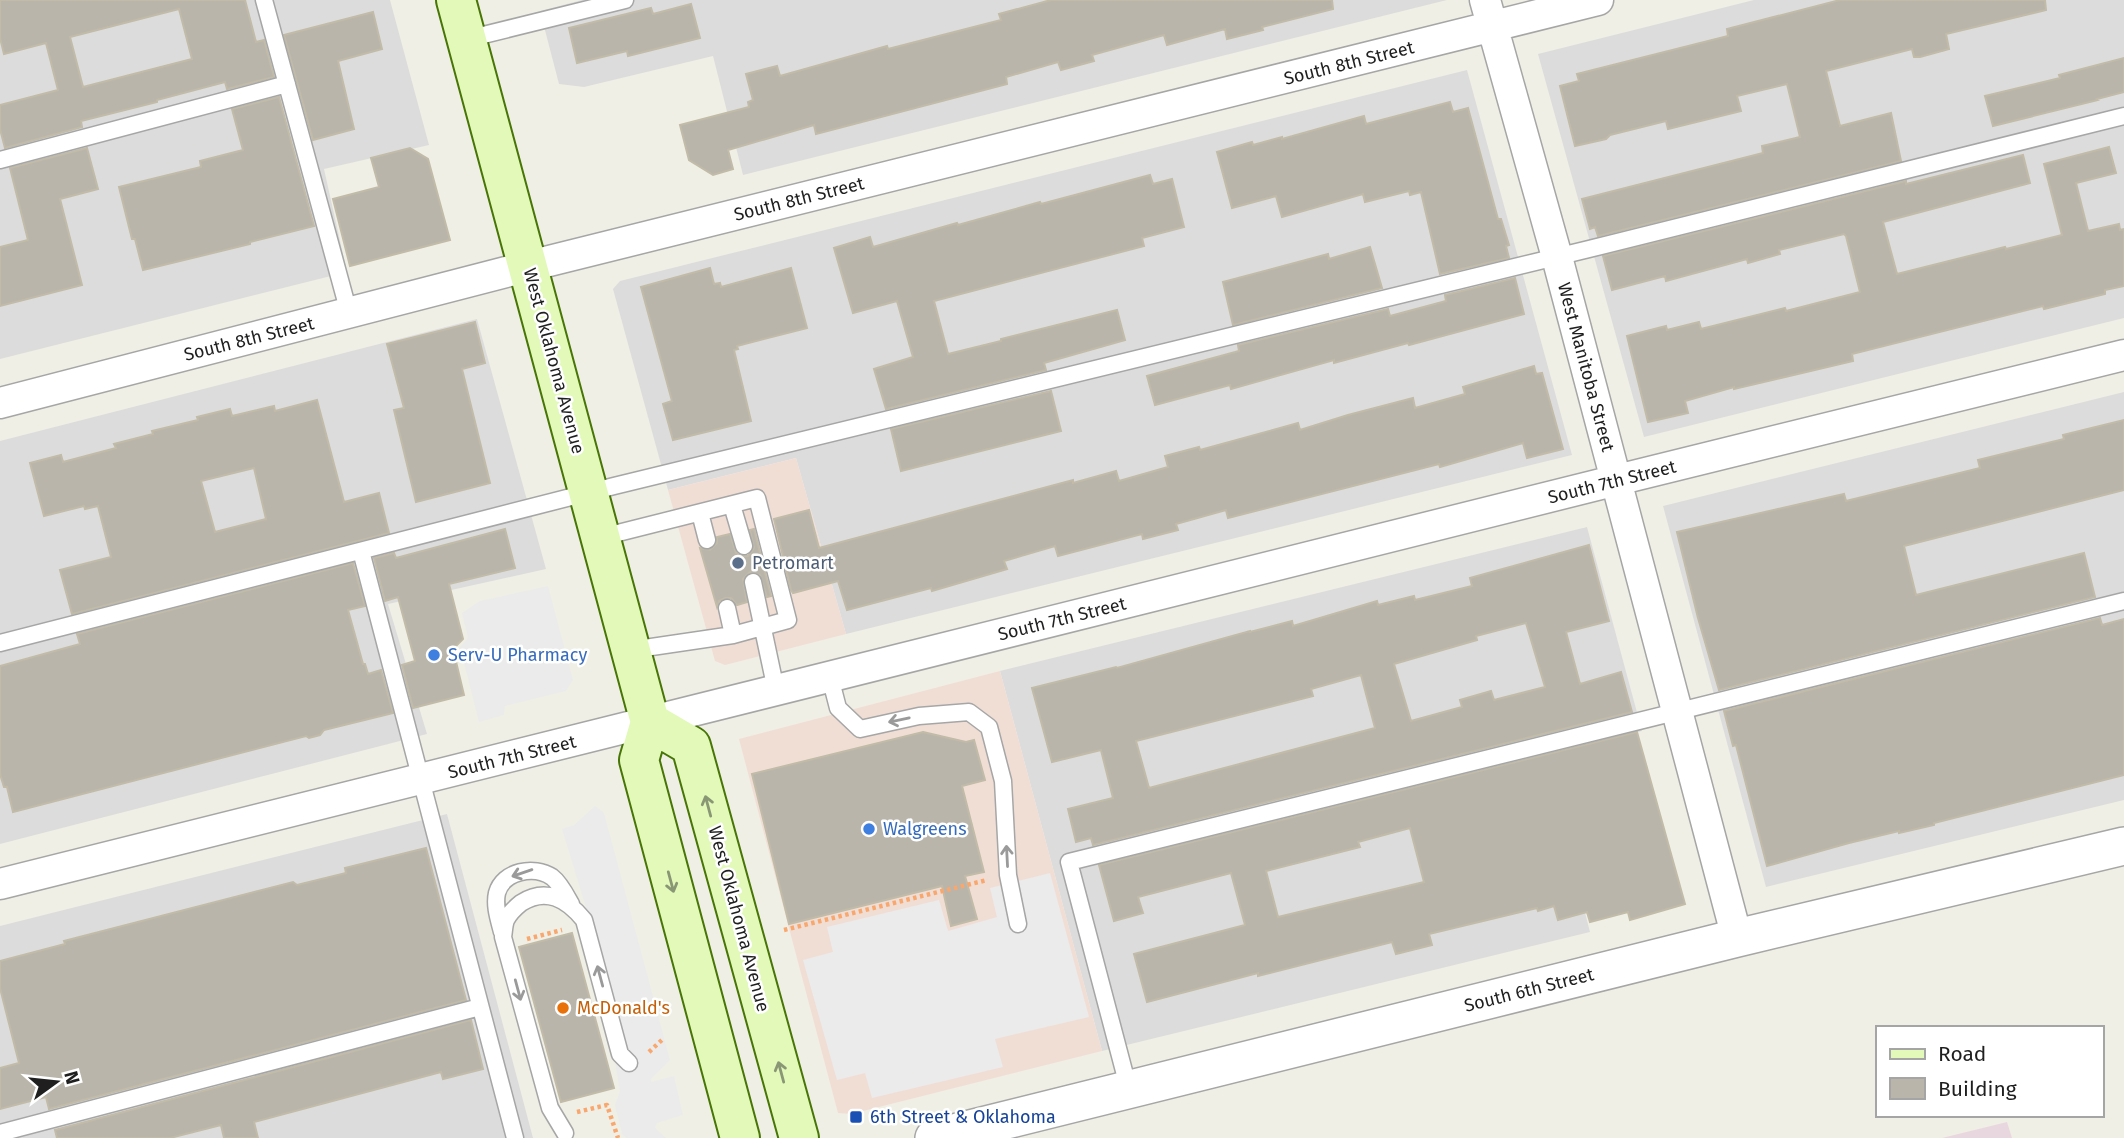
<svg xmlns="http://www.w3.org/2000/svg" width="2124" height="1138" font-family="'Fira Sans',sans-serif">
	<rect width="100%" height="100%" fill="#f0efe5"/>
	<path fill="#dddcdc" d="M0,0H390L429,145L324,169L347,272L0,359Z
		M582,0H1447L743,175L713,56L584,87L559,84L540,11Z
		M1754,0H2124V318L1644,437L1538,54Z
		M1467,70L1572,455L846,634L796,458L668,490L613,289L620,281Z
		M477,319L546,569L388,604L427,734L0,844V441Z
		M2124,392V800L1766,887L1663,506Z
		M1587,527L1642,731L1545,756L1590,932L1102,1051L1000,671Z
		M447,814L533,1138H0V926Z"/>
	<path fill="#f0ded5" d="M796,458L846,634L725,665L715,661L668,490Z
		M1000,671L1102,1051L851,1114L838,1113L739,739Z"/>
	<path fill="#e9d7e0" d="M2007,1122L2012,1138H1942Z"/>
	<path fill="#ebebeb" d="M548,586L573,680L566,691L505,706L504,715L479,722L460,647L468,638L462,613L480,601Z
		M595,806L604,813L670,1060L651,1079V1082L674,1076L683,1115L657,1123L655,1128L666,1138H626L622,1134L615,1105L620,1091L615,1062L627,1058L587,911L562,829L574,825Z
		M1050,873L1089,1017L995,1039L1003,1067L872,1098L865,1073L837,1080L803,960L833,952L827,927L939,900L948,931L997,917L990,888Z"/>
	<path fill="#b9b5ab" stroke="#c1bba8" stroke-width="2" fill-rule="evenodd" d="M0,0H245L256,42L264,40L274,77L227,89L225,82L157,100V102L81,121L82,127L5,148L0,129V105L58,90L46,43L4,54L0,38ZM179,9L192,59L83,87L70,37Z
		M1051,0H1332L1333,9L1262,27L1263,30L1227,39L1225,29L1167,45L1164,35L1092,55L1094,61L1061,70L1058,62L1006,77L1007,84L816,134L814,125L728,150L733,169L713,175L689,160L680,125L749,107L748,102L753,100L746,74L777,66L780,76L887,46L888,49L1001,20L999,14Z
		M1840,0H2045L2046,10L1946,34L1949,49L1920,57H1914L1912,49L1826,71L1840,126L1891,113L1901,161L1598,236L1595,227L1590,229L1582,199L1763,153L1762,146L1800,137L1787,84L1737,96L1741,111L1668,129L1666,121L1610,135L1606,139L1575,146L1560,86L1579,81L1577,74L1728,36L1727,29Z
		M691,4L700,38L628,56L627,51L577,63L569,28L651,8L653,14Z
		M373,12L382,49L338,61L354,129L313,140L284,35Z
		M2124,58V92L2097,99L2098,100L1993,126L1985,96L2060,78L2059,75Z
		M279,97L314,226L250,242V244L143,270L135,239H132L119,187L201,167L200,161L243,150L232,109Z
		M1450,102L1453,112L1468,108L1498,219H1501L1509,245L1506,246L1509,258L1440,274L1421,192L1410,195L1409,191L1365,202L1363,194L1282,217L1276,196L1232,208L1217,152L1252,142L1253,145L1282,137V139L1364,116L1366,124Z
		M2109,147L2116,173L2076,183L2088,231L2119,224L2120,230L2124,229V286L2105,290V294L2044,309L2043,306L1852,354L1853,361L1734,389V387L1685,401L1688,413L1648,422L1627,336L1666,326L1667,330L1699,322L1701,329L1785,308L1786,311L1860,292L1846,236L1844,234L1779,250L1780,254L1748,263L1747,259L1666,281L1665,276L1612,290L1603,256L1906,181V184L2023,155L2030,183L1883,222L1897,274L2005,247L2006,249L2062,235L2044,164Z
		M87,148L98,189L60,199L82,285L0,306V247L28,240L10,168Z
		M410,148L428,159L450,240L350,266L333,199L379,187L371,158Z
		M1150,175L1153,184L1172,179L1184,227L1142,238L1144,246L934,301L948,354L1001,341V339L1117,310L1125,340L1044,363L1046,370L886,409L874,369L913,357L897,301L853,313L834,248L870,237L873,247L957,223L958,225L1040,202L1041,204Z
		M1370,247L1382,288L1233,325L1223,282L1328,254L1329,259Z
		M710,268L714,284L720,283L721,287L791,268L807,328L737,346L738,349L734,350L751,421L673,440L663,404L672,401L641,287Z
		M1515,278L1524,314L1409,345L1408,343L1334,363V360L1231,389L1230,385L1155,405L1147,376L1239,351L1238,345L1388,309L1390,316L1446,301L1445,295Z
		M475,322L485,363L462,369L490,483L416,502L394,410L404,408L387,344Z
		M1534,366L1536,374L1542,373L1563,449L1527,458L1523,443L1440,467L1439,464L1228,518L1226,510L1176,524L1178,530L1143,539L1142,534L1058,556L1055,546L1004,561L1007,569L932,591L931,588L847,610L838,581L793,593L791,590L774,519L809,510L819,548L1073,480V483L1116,471L1119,481L1168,467L1165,456L1199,447L1200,450L1298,423L1300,430L1348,415L1413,398L1415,408L1465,394L1463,387Z
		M1051,391L1061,431L901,471L891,429Z
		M317,400L344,502L379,493L389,533L72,614L60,570L111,557L98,506L85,509L84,506L44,516L30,463L61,455L63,462L116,448L114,444L153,434L152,431L198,420L197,417L230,409L232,416L274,406L275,411ZM254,468L266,519L215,532L201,481Z
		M2124,420V490L1904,546L1916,595L2084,553L2095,597L1719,690L1698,618L1677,532L1844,494L1846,501L1980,468L1978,460L2064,439L2063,435Z
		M505,529L515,568L449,584L463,639L453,649L464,695L413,708L402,665L415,661L398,597L385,601L374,558L394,553L396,558Z
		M754,529L771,596L767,597L760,575L750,572L743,579L747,602L737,605L731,598H725L719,601L717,607L700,548L710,550L717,543V537L730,534L736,553L741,556H748L754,548L750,530Z
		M1589,545L1609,621L1566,632L1580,684L1621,672L1632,712L1093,845L1091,838L1076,842L1068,809L1113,798L1101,750L1052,762L1032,688L1116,667L1117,668L1250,631V632L1292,621L1293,626L1377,601L1378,605L1414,596L1415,600L1472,586L1470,578ZM1526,623L1545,687L1494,700L1491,691L1460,700L1462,707L1411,721L1394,664L1477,640L1476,636ZM1361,675L1375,728L1149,788L1136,741L1313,696L1311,689Z
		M353,563L365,606L348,610L363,664H365L368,674L381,670L393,713L324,730L320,735L309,738L306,736L13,812L7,787H4L0,774V666L80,644L77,634Z
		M2100,618L2102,625L2124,619V775L1934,823V825L1899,833V831L1849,843L1767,866L1736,745L1733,746L1724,711Z
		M923,732L966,742L974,740L985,780L962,786L984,872L965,876L977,919L951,926L942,886L789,924L752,774Z
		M1637,732L1685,904L1630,920L1628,912L1590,922L1587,912L1558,920L1554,906L1538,911L1537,908L1429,934L1432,945L1396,954L1392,942L1258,976V973L1147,1002L1134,954L1245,925L1231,873L1138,897L1143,913L1114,921L1099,865ZM1410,828L1424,882L1278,917L1266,871L1360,847L1358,842Z
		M426,848L466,1000L49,1109L46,1097L0,1109V1068L19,1063L0,988V961L65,944L64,941L293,882L297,885L346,873L345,868Z
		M572,933L614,1088L561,1102L519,947Z
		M471,1020L483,1069L443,1079L441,1072L254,1122L258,1138H224L221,1125L170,1138H57L55,1130Z"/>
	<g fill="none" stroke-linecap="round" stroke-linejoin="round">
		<defs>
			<path id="service" d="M264,0L349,313
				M467,39L625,0
				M0,160L287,84
				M732,505L744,546
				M700,513L707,540
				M602,537L757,498L788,620L733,635L631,650
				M361,551L515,1138
				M753,582L776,690
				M727,608L733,635
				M0,643L614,486L1589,249L2124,116
				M830,677L838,708L860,729L919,716L969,712L989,727L1003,781L1008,875L1018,924
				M502,932C499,920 494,906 497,893C503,871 534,865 552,877C560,883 566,895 571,904
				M1129,1090L1069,862L2124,601
				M0,1133L480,1007
				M565,1133L550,1108L503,937C504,932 504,925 506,920C509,914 516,907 521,903C546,887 567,899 584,920L620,1054L629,1063"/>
			<path id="minor" d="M1485,0L1557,257L1737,938
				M0,403L529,266L1598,0
				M0,884L1617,480L2124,355"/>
			<path id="tertiary" d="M934,1138L1737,938L2124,846"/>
			<path id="secondary" d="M456,0L650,722L639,760L740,1138
				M650,722L691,746L799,1138"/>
		</defs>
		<use href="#service" stroke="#a6a6a6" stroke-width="19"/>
		<use href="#minor" stroke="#a6a6a6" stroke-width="33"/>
		<use href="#tertiary" stroke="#a6a6a6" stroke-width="40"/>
		<use href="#secondary" stroke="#477506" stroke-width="42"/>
		<path stroke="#f8a76e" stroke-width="4.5" stroke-dasharray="3.5 3.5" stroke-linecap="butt" d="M784,930L987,880
			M527,939L562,930
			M649,1052L664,1038
			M577,1112L607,1105L618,1138"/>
		<use href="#service" stroke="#fff" stroke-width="16"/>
		<use href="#minor" stroke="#fff" stroke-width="30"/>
		<use href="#tertiary" stroke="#fff" stroke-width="37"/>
		<use href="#secondary" stroke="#e2f9ba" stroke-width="38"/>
	</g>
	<defs><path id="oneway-shaft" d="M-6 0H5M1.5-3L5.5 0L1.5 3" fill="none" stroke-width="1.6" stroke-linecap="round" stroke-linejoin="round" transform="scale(1.75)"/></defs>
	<g stroke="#9a9a9a">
		<use href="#oneway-shaft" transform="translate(899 720) rotate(168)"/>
		<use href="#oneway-shaft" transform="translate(1007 856) rotate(-93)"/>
		<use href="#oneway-shaft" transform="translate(522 873) rotate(161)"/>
		<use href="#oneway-shaft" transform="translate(600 976) rotate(-105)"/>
		<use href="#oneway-shaft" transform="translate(518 990) rotate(75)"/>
	</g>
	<g stroke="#8a9774">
		<use href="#oneway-shaft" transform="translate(708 806) rotate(-105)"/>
		<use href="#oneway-shaft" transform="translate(671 882) rotate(75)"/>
		<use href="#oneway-shaft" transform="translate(781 1072) rotate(-105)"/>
	</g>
	<circle fill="#5c6f8a" stroke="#fff" stroke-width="2.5" cx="738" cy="563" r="7"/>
	<g fill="#3f7fe0" stroke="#fff" stroke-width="2.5">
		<circle cx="434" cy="655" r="7"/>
		<circle cx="869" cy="829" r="7"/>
	</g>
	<circle fill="#e8710a" stroke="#fff" stroke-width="2.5" cx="563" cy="1008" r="7"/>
	<rect fill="#1a4fb4" stroke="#fff" stroke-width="2.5" x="849" y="1110" width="14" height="14" rx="3.5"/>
	<g text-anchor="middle" stroke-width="5" stroke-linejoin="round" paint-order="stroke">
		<g font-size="18" fill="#1f1f1f" stroke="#fff">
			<text transform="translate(1349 63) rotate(-14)" y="6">South 8th Street</text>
			<text transform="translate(799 199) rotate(-14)" y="6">South 8th Street</text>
			<text transform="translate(249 339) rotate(-14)" y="6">South 8th Street</text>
			<text transform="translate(554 361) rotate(75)" y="6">West Oklahoma Avenue</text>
			<text transform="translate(1586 367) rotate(75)" y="6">West Manitoba Street</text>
			<text transform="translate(1612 482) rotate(-14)" y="6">South 7th Street</text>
			<text transform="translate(1062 619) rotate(-14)" y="6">South 7th Street</text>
			<text transform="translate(512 757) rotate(-14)" y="6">South 7th Street</text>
			<text transform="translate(739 919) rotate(75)" y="6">West Oklahoma Avenue</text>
			<text transform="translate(1529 990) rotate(-14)" y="6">South 6th Street</text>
		</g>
		<g font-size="18" fill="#4e5e75" stroke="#fff" text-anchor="start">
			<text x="752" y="569">Petromart</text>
		</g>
		<g font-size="18" fill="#366cbe" stroke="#fff" text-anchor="start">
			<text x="448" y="661">Serv-U Pharmacy</text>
			<text x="883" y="835">Walgreens</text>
		</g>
		<g font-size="18" fill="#c56008" stroke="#fff" text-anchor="start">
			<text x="577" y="1014">McDonald's</text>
		</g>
		<g font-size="18" fill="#164399" stroke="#fff" text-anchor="start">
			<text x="870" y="1123">6th Street &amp; Oklahoma</text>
		</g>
	</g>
	<rect x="1876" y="1026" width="228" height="91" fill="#ffffff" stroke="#a5a5a5" stroke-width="2"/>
	<rect x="1890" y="1049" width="35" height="10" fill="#e2f9ba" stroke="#a5a5a5" stroke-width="2"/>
	<text x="1938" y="1061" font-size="21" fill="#1f1f1f">Road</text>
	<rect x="1890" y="1078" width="35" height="21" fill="#b9b5ab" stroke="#a5a5a5" stroke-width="2"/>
	<text x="1938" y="1096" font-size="21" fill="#1f1f1f">Building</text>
	<g transform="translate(56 1082) rotate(75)" stroke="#ffffff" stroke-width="5" paint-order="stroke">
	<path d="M0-5L12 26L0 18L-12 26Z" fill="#1f1f1f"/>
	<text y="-10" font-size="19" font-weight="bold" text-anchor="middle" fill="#1f1f1f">N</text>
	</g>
</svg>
